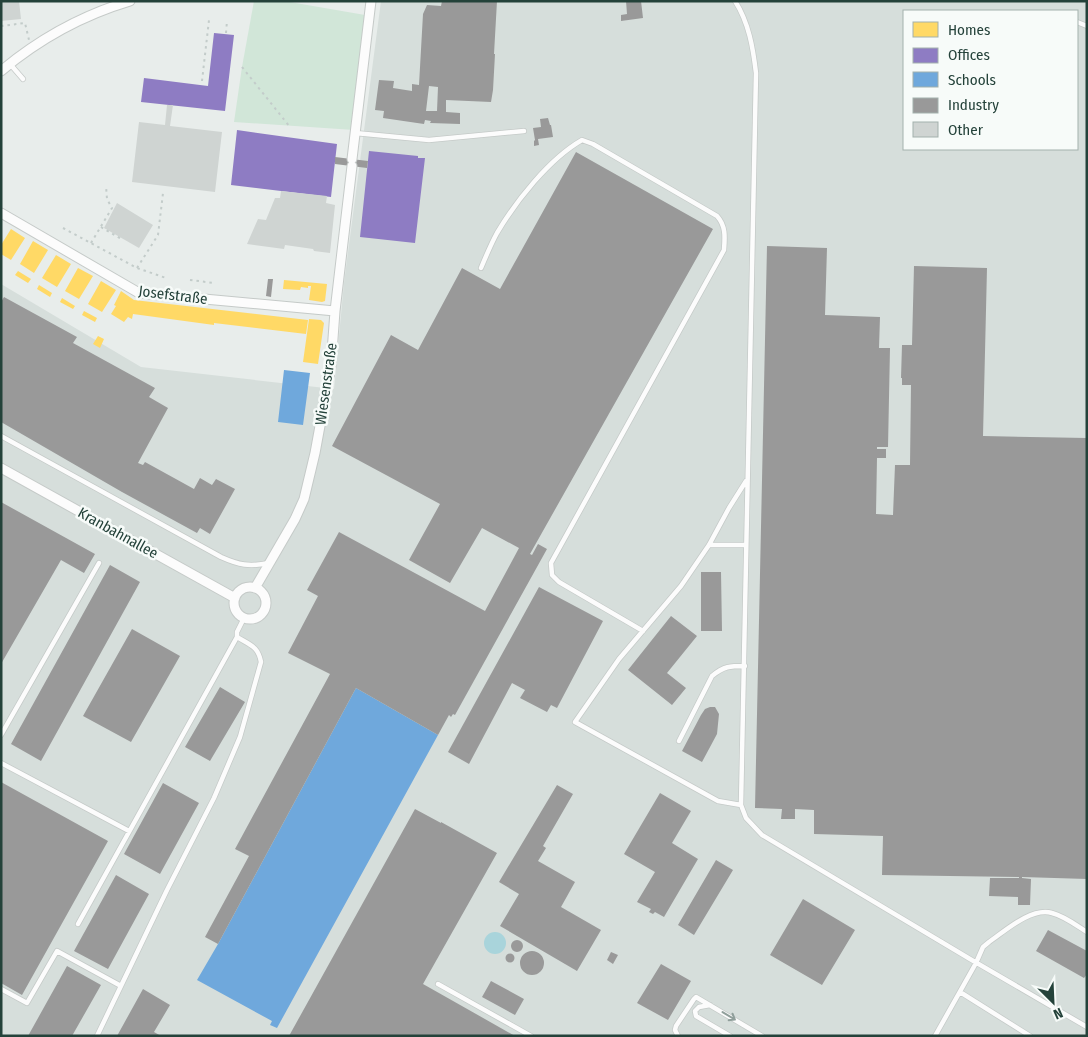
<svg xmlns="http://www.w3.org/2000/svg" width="1088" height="1037" font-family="'Fira Sans Condensed',sans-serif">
	<rect width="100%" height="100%" fill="#e8edeb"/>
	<path fill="#d6dedb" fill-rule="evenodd" d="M381,1H1087V1036H1V284L141,367L334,389L344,283ZM904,11H1077V149H904Z"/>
	<path fill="#d1e6d8" d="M254,1H284L365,15L354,130L234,122L242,67Z"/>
	<path fill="#a9d4db" d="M484 943a11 11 0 1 1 22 0a11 11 0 1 1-22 0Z"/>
	<path fill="#ffd966" d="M11,229L25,238L11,260L1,254V245Z
		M33,241L48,250L34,273L20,264Z
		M56,255L71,264L57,287L42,278Z
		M78,268L93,276L79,299L65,291Z
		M18,271L31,279L28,283L15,275Z
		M284,280L327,284L325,301L322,302L309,300L311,286H308V288L301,287L300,290L283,289Z
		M101,281L116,290L102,312L88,304Z
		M39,285L52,293L50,297L37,289Z
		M121,291L134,300L308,320L306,334L214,323V325L133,314L132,319L128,317L124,322L111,314L116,306L114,305Z
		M62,298L75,306L73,309L60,302Z
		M84,311L97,318L95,322L82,315Z
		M309,319L321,320L324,323L318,364L303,362Z
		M98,336L104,339L100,348L93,344Z"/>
	<path fill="#8e7cc3" d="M214,33L234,35L225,111L141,102L144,78L208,86Z
		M237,130L337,144L331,197L231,185Z
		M369,151L418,156V158H425L415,243L360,237Z"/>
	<path fill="#6fa8dc" d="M284,370L310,373L303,425L278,422Z
		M356,688L438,735L277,1028L270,1025L272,1021L197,980L218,944Z"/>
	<path fill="#999" fill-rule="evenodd" d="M442,1H497L494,54H495L493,90L491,102L446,100V112L460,113V124L430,123L431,121L425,120L424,124L383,118L384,111L375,110L379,80L394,81L393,88L412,91V84L419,85L423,14L427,5L441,6ZM429,86L438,87L437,111H426Z
		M626,1H641L643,18L621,21V15L627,14Z
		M548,118L550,125H551L553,137L538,139L539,145L534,146V141L535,140L533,128L541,127L540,119Z
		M576,152L713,229L530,554L532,555L538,544L547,549L455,715L453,714L451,717L449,715L438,735L356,688L218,944L205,937L249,856L235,849L330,674L288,653L318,596L307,590L339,532L485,611L519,548L482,528L450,583L409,560L440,504L332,446L391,335L418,350L462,268L500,289Z
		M335,157L368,161L367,168L335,164Z
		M767,246L827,248L825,315L880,317L879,348H890L888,447H877V449H886V458H877L876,514L893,515L895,465H910L911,385H902V378H901L902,345H912L914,266L987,268L983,436L1087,438V879L1022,877V878L1031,879L1030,905H1018V897L989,896L990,878H1019V877L882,875L883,836L814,834V810L795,809V819H781L782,809L755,808Z
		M268,279H273L271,297L266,296Z
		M4,297L77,337L73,343L155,388L149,397L168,408L138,463L143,465L145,462L194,489L200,478L212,485L216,479L235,489L210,534L200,528L197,533L122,492L1,422V302Z
		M1,502L95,554L84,573L61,560L1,664Z
		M110,565L140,582L41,761L11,744Z
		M701,572H721L722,631H701Z
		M539,587L603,621L557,708L551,705L547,712L520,698L525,690L512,683L469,764L448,752Z
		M671,616L697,636L667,673L686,688L672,705L628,670Z
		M132,629L180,656L131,742L83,716Z
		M220,687L245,702L210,761L185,747Z
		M710,707H715L719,714L717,734L702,762L682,751L701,715L705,709Z
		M1,782L108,841L22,995L1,983Z
		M163,783L199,803L160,874L124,854Z
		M557,785L573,794L543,846L546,848L538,861L575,882L561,907L601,930L577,971L500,926L519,894L499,882Z
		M660,793L691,811L672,843L698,859L664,917L655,912L653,914L649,912L651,909L637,902L655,872L624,854Z
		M415,809L441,823V822L497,853L423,984L515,1036H289Z
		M716,860L733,870L694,935L678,925Z
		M116,875L149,894L108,969L74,951Z
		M803,899L855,930L822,985L770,955Z
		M1048,930L1087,951V974L1084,978L1036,951Z
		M511 946a6 6 0 1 1 12 0a6 6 0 1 1-12 0Z
		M520 963a12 12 0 1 1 24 0a12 12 0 1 1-24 0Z
		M611,952L618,955L613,964L607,960Z
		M505.5 958a4.5 4.5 0 1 1 9 0a4.5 4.5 0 1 1-9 0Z
		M661,964L691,981L668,1020L637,1003Z
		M67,966L101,985L72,1036H28Z
		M491,981L524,999L515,1015L482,997Z
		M143,989L170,1005L154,1032L161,1036H117Z"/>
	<path fill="#cfd4d2" d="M1,1H19L21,19L1,21Z
		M167,105H173L170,126L222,132L215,192L132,182L139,122L165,125Z
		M281,191L327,196L326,203L335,205L330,253L314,251L313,249L285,245L284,249L247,244L258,219L266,220L275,198H280Z
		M117,203L153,225L139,248L104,228Z"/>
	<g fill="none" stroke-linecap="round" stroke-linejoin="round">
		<defs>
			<path id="lane" d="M735,1C749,23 753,48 756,73L741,805L746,818L762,835L970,959L1087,1027
				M1077,22L1087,26
				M10,64L23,79
				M355,133L429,140L524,131
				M481,268C486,256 491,244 497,233C516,201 549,159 582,140L593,144L717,216C726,226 725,237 724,250L551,563L552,575L559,582L643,631
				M1,436L221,557C239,565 249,567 269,563
				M709,545H746
				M1,735L99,563
				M679,741L712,676C724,666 730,666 745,666
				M1,763L129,831
				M741,805L718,801L575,722L619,659L681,586L709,545L729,508L746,481
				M78,924L237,637V632L244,618
				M438,984L531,1036
				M1,989L27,1003L57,951L121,986
				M960,992L1030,1036
				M710,1005L699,1007L695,1011L696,1016L730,1036
				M97,1036L167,890L214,798L240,737L261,662C258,646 250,645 237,637
				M678,1036L675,1030L676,1026L694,999L696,997L762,1036
				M935,1036L976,963L983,947L989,942C1005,931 1031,907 1052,913C1064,916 1076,925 1087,932"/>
			<path id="street" d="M1,71C38,40 83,15 130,1
				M352,159L371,1
				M1,213L139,293L335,311
				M1,468L235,598
				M234 603a16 16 0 1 1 32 0a16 16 0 1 1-32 0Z
				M255,588L295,519L304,499L315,453L331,366L335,311L352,166"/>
		</defs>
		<use href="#lane" stroke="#c5cac8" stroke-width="6"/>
		<use href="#street" stroke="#c5cac8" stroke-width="11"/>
		<path stroke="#c3ccca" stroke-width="2" stroke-dasharray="2.5 4" stroke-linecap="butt" d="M1,26L25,23L29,40
			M226,33L227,21
			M242,67L290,127
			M202,81L209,20
			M101,227L123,240
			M63,228L137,268L166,278
			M91,243L112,208L107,199L106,186
			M137,268L158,235L163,193
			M190,280L214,283"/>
		<use href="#lane" stroke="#fcfcfc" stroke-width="4.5"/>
		<use href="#street" stroke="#fcfcfc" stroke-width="9"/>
	</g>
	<defs><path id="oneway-shaft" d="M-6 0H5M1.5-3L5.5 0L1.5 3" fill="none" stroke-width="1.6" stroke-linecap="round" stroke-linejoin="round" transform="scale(1.25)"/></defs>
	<use stroke="#909f9b" href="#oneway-shaft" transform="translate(729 1016) rotate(31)"/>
	<g text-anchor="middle" stroke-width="5" stroke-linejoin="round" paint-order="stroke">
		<g font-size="15" fill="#24423a" stroke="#f7fbf9">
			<text transform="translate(173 295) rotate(7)" y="5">Josefstraße</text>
			<text transform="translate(326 384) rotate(-82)" y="5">Wiesenstraße</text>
			<text transform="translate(118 533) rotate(29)" y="5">Kranbahnallee</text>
		</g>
	</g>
	<rect width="1088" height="1037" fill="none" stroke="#24423a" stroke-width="5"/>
	<rect x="903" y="10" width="175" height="140" fill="#f7fbf9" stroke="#a3b1ad"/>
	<rect x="913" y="22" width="25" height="15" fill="#ffd966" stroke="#a3b1ad"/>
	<text x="948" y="35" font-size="15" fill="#24423a">Homes</text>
	<rect x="913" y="48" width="25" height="15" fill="#8e7cc3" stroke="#a3b1ad"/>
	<text x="948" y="60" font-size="15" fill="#24423a">Offices</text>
	<rect x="913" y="72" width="25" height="15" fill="#6fa8dc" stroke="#a3b1ad"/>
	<text x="948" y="85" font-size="15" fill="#24423a">Schools</text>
	<rect x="913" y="98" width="25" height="15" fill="#999999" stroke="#a3b1ad"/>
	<text x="948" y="110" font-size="15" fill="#24423a">Industry</text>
	<rect x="913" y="122" width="25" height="15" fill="#cfd4d2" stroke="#a3b1ad"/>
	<text x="948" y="135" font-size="15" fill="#24423a">Other</text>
	<g transform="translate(1053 1002) rotate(156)" stroke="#f7fbf9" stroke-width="4" paint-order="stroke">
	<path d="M0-4L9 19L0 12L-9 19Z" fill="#24423a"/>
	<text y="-8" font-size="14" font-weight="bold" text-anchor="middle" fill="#24423a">N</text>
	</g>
</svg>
